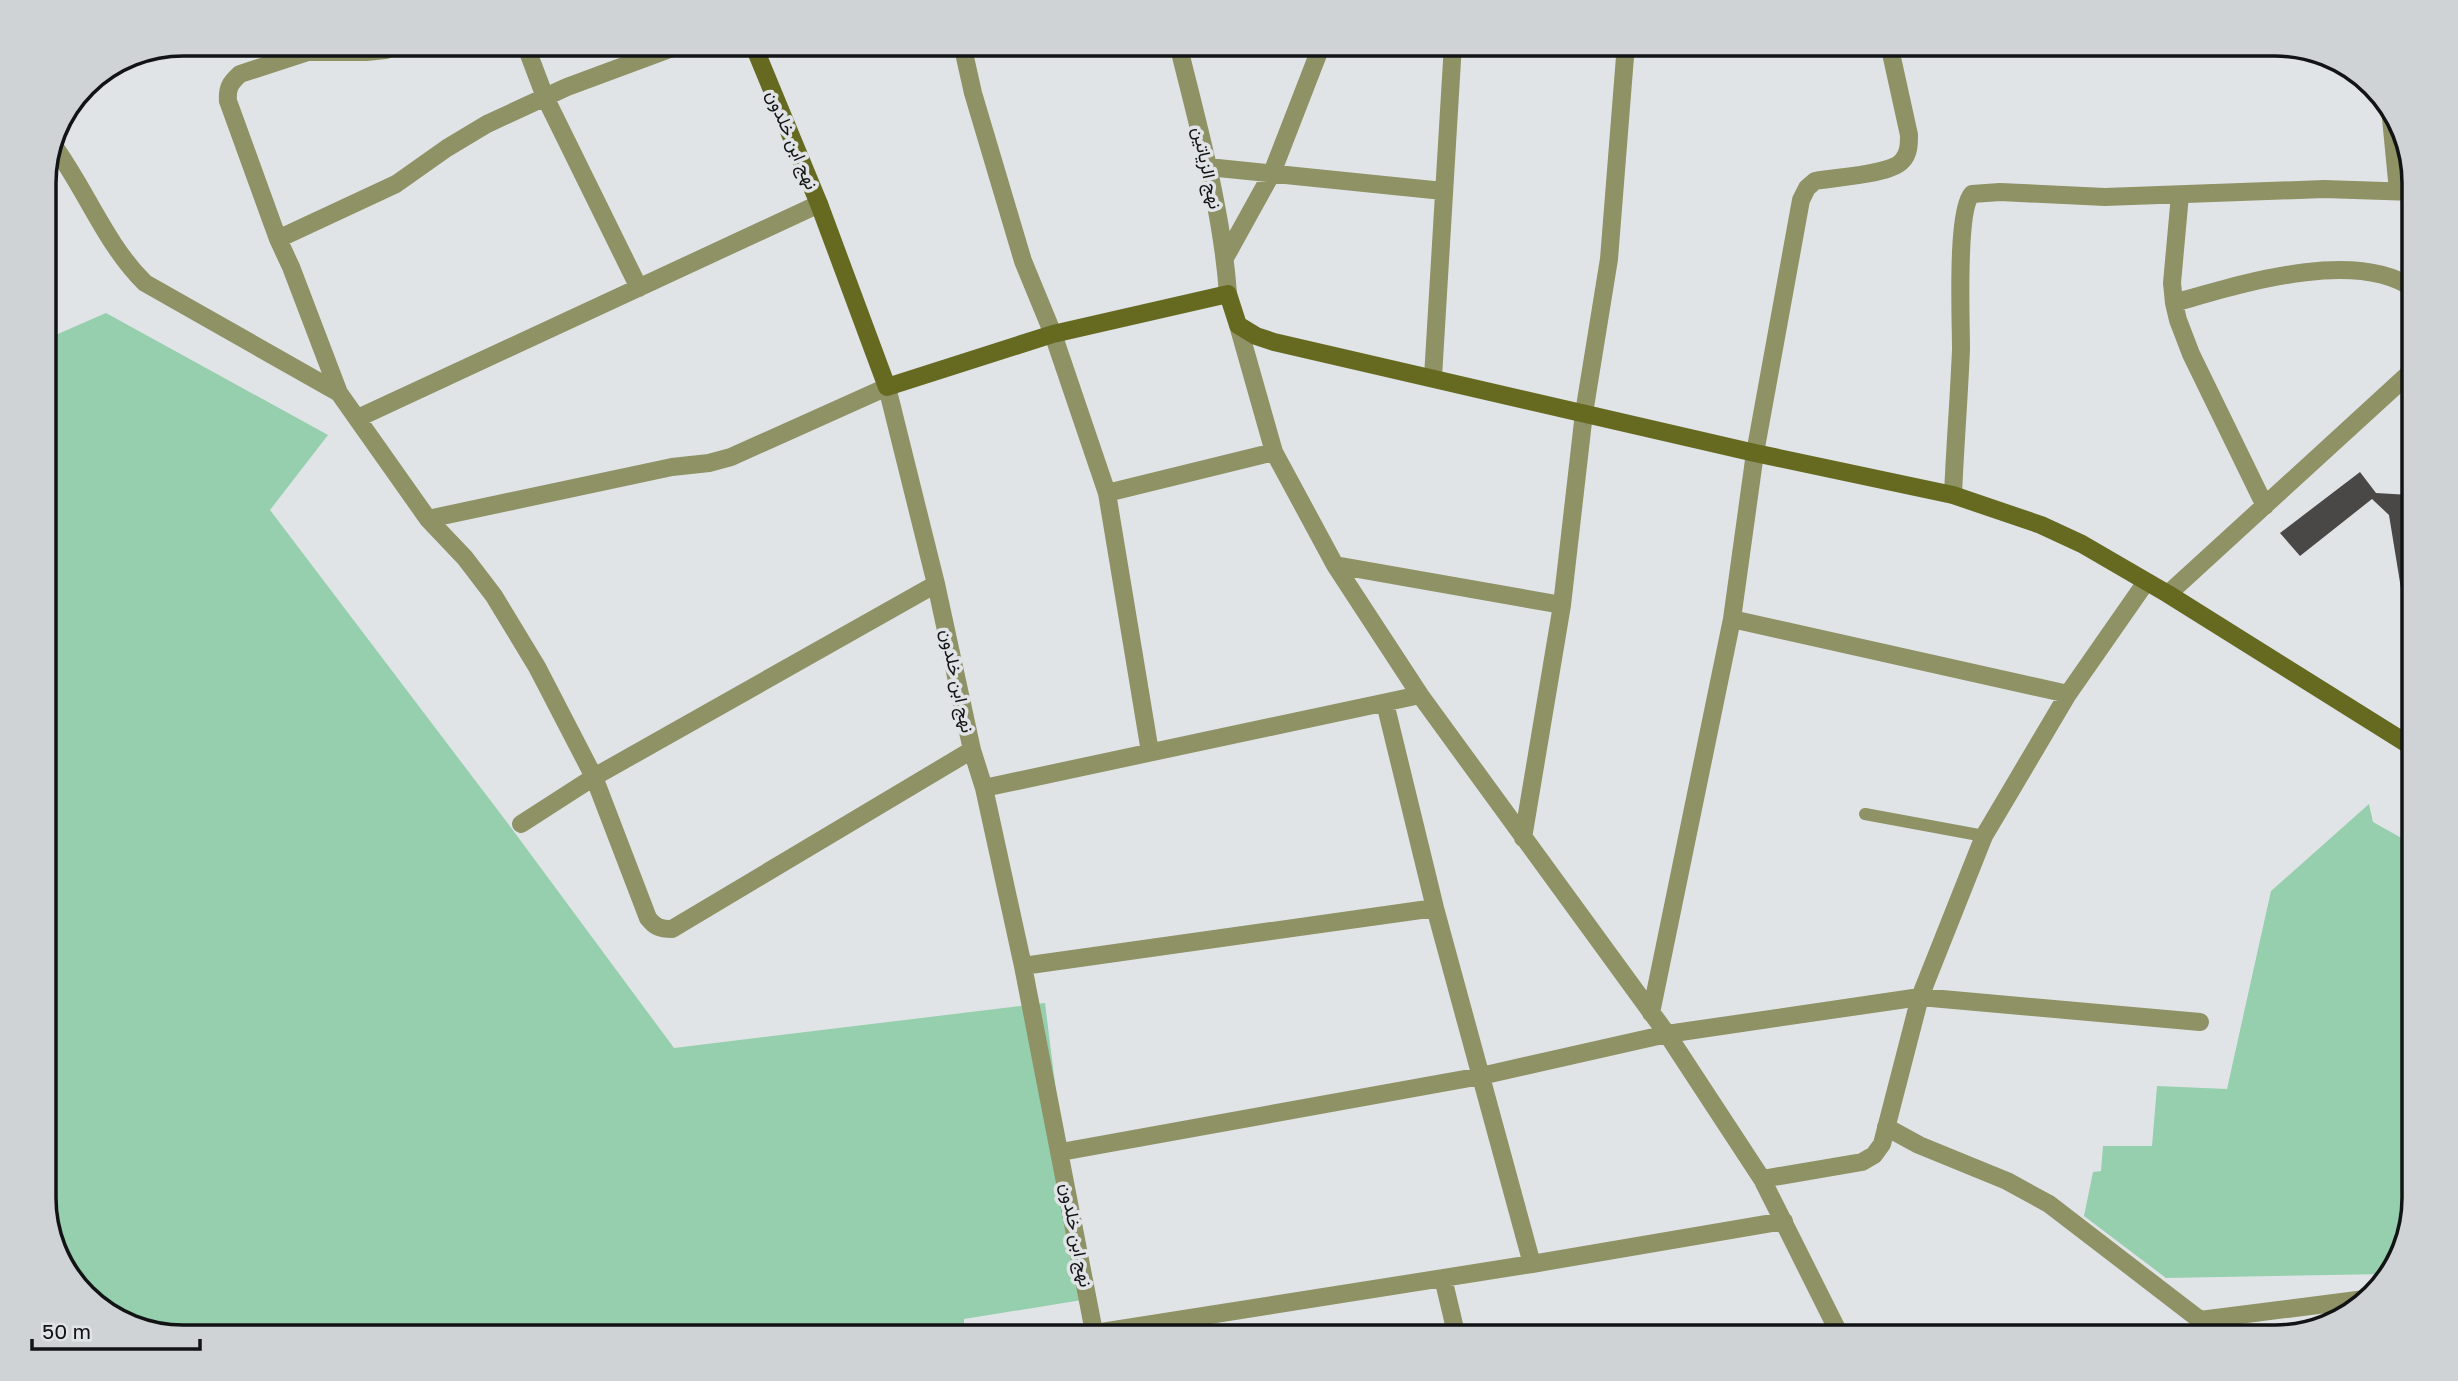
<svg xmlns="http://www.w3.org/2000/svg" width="2458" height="1381" font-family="'Golos Text',Vazirmatn,sans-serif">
	<rect width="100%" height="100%" fill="#e1e4e7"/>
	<path fill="#95cfad" d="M106,313L328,435L270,510L512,829L674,1048L1045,1003L1082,1300L964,1319V1337H183L114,1319L67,1275L44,1207V340Z
		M2369,804L2373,822L2414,845V1199L2396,1267L2386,1274L2166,1278L2084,1216L2093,1172L2101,1171L2103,1146H2152L2157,1086L2227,1089L2271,891Z"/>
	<path fill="#4a4846" d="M2360,472L2376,493L2410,495L2414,501V607H2404L2389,515L2372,499L2300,556L2280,533Z"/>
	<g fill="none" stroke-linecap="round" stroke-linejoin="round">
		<path stroke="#8e9265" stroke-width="12" d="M1865,814L1984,836"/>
		<path stroke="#8e9265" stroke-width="18" d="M525,44L545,97L639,288
			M962,44L973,93L1023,261L1053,334L1107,493L1150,752
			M1178,44C1198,126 1222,209 1228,294
			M2390,108L2398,191
			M51,142C85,187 105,244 145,283L339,393L428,519L465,558L494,596L537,667L594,777L648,918C655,927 660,929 672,929L972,750
			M1208,167L1443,191
			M2180,195L2172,283L2174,303L2178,320L2191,354L2265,506
			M278,239L228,101C227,88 230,83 240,74L308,52H366L386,50L406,44
			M1225,258L1272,173L1322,44
			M2174,303C2238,285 2354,247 2414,289
			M1238,325L1274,452L1335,565L1420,695L1667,1034L1762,1179L1841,1337
			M1433,377L1453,44
			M339,393L291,267L278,239L396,184L447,148L487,124L567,87L683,44
			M358,418L819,204
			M1107,493L1274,452
			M1953,495C1955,446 1959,398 1961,349C1961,321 1956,210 1972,194L2000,192L2105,197L2324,189L2414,192
			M428,519L672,467L709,463L731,457L887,387L936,584L972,750L984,788L1023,966L1095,1337
			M1335,565L1562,605
			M2168,594L2414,369
			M1732,619L2068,694
			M1385,703L1435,908L1532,1264
			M984,788L1420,695
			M521,824L594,777L936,584
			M1523,838L1562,605L1584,413L1609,259L1626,44
			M1023,966L1435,908
			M1651,1013L1732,619L1755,453L1801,200L1807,188L1815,181C1835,177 1890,175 1902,161C1909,154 1909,144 1909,135L1889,44
			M1886,1127L1919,1145L2007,1181L2049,1204L2200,1320L2365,1299
			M1061,1152L1481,1076L1667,1034L1920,997L2200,1022
			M1762,1179L1862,1162L1874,1155L1882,1144L1920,997L1984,836L2068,694L2146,582
			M1443,1278L1457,1337
			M2200,1320L2205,1337
			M1095,1333L1532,1264L1784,1221"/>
		<path stroke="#666a20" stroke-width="18" d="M753,44L819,204L887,387L1053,334L1228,294L1238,325L1256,336L1274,342L1755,453L1953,495L2041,525L2082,544L2168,594L2414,748"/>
	</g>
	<g text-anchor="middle" stroke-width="7" stroke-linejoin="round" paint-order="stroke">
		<g font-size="18" fill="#121314" stroke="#e1e4e7">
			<text transform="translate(792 140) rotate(67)" y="6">نهج ابن خلدون</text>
			<text transform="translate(1207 168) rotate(78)" y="6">نهج الزياتين</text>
			<text transform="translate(957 681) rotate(78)" y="6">نهج ابن خلدون</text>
			<text transform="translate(1076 1235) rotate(79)" y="6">نهج ابن خلدون</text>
		</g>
	</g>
	<path d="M0 0H2458V1381H0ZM183 56H2275A127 127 0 0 1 2402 183V1198A127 127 0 0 1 2275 1325H183A127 127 0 0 1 56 1198V183A127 127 0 0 1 183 56Z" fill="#d0d3d6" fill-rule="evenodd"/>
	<path fill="none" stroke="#121314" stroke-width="3.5" d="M183 56H2275A127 127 0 0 1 2402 183V1198A127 127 0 0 1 2275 1325H183A127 127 0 0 1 56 1198V183A127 127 0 0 1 183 56Z"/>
	<path d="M32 1339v10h168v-10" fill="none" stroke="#121314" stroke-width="3.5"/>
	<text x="42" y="1339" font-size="21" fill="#121314" stroke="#e1e4e7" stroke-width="5" paint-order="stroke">50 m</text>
</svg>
